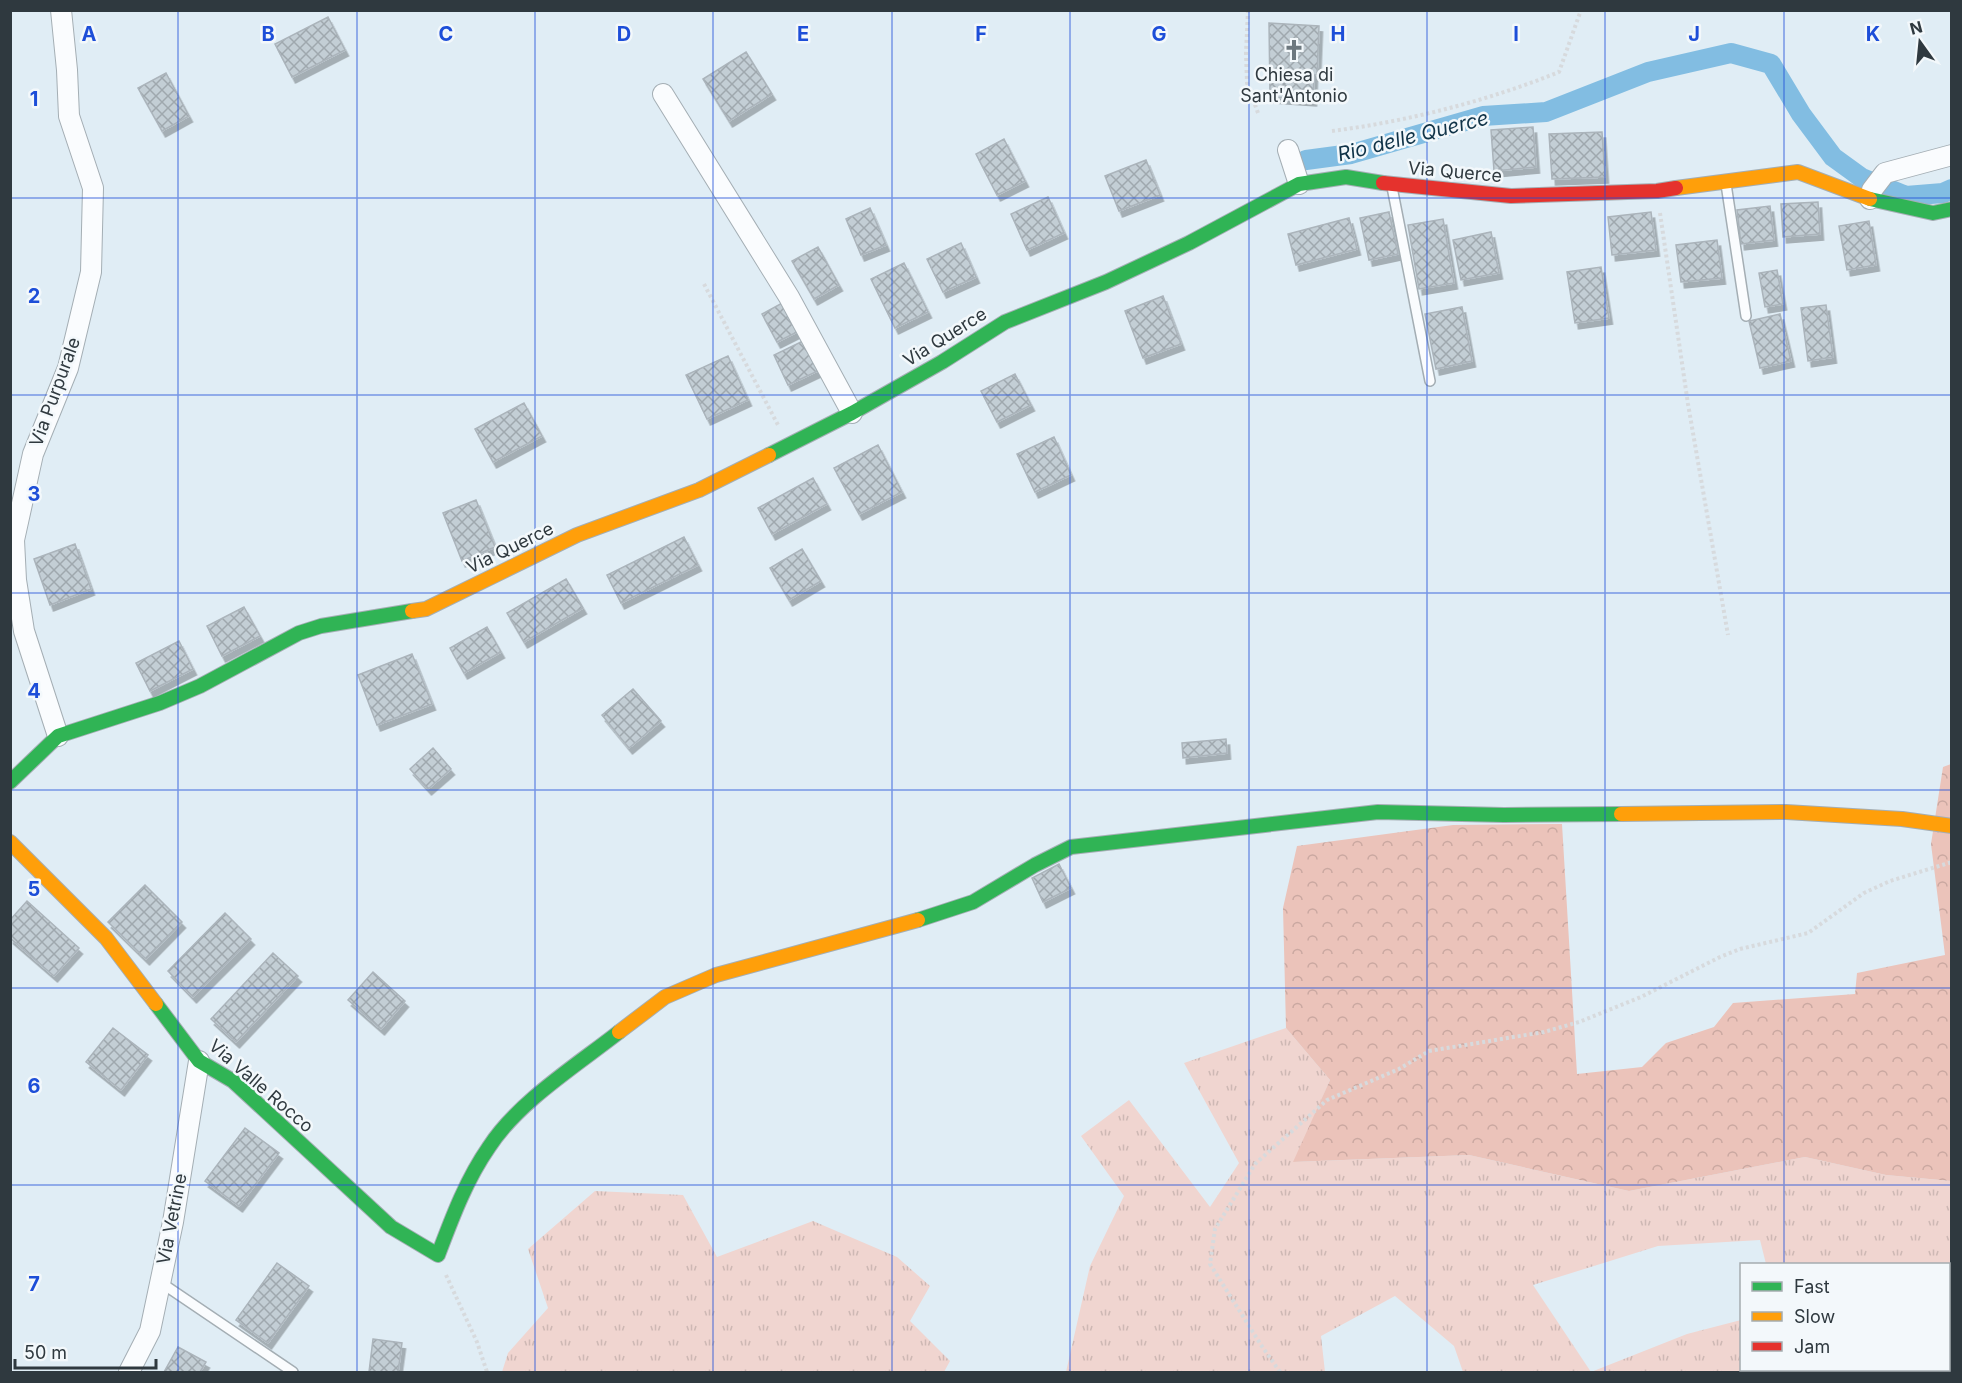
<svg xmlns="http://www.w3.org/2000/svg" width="1962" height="1383" font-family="Inter,sans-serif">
	<defs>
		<pattern id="grass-tufts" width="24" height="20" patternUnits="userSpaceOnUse" patternTransform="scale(1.5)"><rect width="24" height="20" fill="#f0d5d0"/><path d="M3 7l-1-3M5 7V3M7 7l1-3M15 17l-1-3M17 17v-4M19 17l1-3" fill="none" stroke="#ceb8b4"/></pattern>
		<pattern id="forest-crowns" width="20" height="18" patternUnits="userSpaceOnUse" patternTransform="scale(1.5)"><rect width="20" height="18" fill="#ebc3ba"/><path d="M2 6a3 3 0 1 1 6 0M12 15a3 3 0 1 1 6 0" fill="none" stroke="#caa8a1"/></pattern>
		<pattern id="building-cross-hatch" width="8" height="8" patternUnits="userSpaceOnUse" patternTransform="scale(1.5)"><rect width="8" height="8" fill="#c3ced5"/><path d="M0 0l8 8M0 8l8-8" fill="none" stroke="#9fa8ae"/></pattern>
		<filter id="shadow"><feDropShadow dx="3.5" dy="6" stdDeviation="0" flood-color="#0004"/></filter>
	</defs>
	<rect width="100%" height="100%" fill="#e0edf5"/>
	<path fill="url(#grass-tufts)" fill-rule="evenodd" d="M1286,1028L1330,1080L1294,1162L1469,1155L1629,1191L1805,1157L1886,1175L1951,1181V1372H1463L1454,1346L1395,1296L1321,1336L1325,1372H1066L1090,1266L1124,1196L1081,1136L1129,1100L1210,1207L1239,1163L1184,1063ZM1760,1240L1766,1264H1948V1370H1742L1741,1320L1687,1334L1591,1372L1533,1285L1658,1246Z
		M595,1191L683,1195L717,1257L813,1221L897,1257L930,1286L910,1321L950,1361L944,1372H502L508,1353L548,1308L528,1249Z"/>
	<path fill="url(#forest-crowns)" d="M1951,764V1181L1886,1175L1805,1157L1629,1191L1469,1155L1293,1162L1330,1080L1286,1028L1283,908L1297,846L1453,825L1562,824L1577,1074L1642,1067L1666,1043L1714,1027L1733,1003L1855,994L1857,973L1945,955L1931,844L1943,767Z"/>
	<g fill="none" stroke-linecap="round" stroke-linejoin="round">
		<path stroke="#82bde2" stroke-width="20" d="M1306,160L1351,154L1483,116L1546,112L1648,72L1731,53L1771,64L1801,114L1833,157L1862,178L1906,196L1943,193L1952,189"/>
	</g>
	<path fill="url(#building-cross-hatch)" stroke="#abb4bb" stroke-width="1.5" filter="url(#shadow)" d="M328,17L345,50L292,77L275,44Z
		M1269,23L1319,26L1317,75H1314L1313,100L1270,97Z
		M746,52L772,94L729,121L703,79Z
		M166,73L189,116L162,131L138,88Z
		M1533,127L1536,167L1494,171L1491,130Z
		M1602,132L1605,177L1552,179L1549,134Z
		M1004,139L1025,181L997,195L976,154Z
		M1146,160L1160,195L1119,211L1105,176Z
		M1048,197L1064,233L1027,250L1011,214Z
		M1818,202L1820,234L1783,237L1781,204Z
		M1770,206L1774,240L1741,244L1737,210Z
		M870,208L886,245L861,255L846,219Z
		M1389,212L1398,254L1369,260L1360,218Z
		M1651,212L1656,250L1612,255L1608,217Z
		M1349,218L1357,249L1296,265L1288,234Z
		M1443,219L1454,283L1419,289L1408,225Z
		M1869,221L1876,265L1847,270L1839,226Z
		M1491,232L1499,273L1461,280L1453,240Z
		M1717,240L1722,278L1681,282L1676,245Z
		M961,243L976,277L943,292L927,259Z
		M818,247L839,285L814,299L792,261Z
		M904,263L928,312L895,328L871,279Z
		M1601,267L1609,318L1575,323L1567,272Z
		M1777,270L1783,304L1765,307L1759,273Z
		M1163,296L1181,344L1143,358L1125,311Z
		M784,302L799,331L777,342L762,314Z
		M1826,305L1833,357L1808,361L1801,308Z
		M1462,307L1472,361L1436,369L1425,314Z
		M1780,314L1791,361L1760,368L1749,321Z
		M807,339L822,369L788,385L774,355Z
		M728,356L748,400L707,419L686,375Z
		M1015,374L1031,405L997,422L981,391Z
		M524,403L542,436L493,462L475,429Z
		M1054,437L1071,475L1035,492L1017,454Z
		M878,445L902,492L859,514L834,468Z
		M813,478L827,504L772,534L758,508Z
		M476,500L495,547L462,561L443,513Z
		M684,537L698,565L621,603L607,575Z
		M75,544L91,589L50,605L34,559Z
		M802,549L821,581L789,600L770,568Z
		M566,579L583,608L524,642L507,613Z
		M244,607L260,636L222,656L207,626Z
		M487,627L501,652L464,673L450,648Z
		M179,641L193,669L150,691L136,663Z
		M412,654L432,704L377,725L358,675Z
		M633,689L661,721L629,748L602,715Z
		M1226,739L1227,753L1183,758L1182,743Z
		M433,748L451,769L428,789L410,769Z
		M1059,864L1071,888L1043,902L1032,878Z
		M145,885L182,922L146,959L108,922Z
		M27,901L79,948L54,976L10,938V920Z
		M225,913L251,939L193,997L168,971Z
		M273,953L298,976L236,1042L211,1019Z
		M373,972L405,1001L381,1029L348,1000Z
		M113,1028L148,1055L121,1090L86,1062Z
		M245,1128L279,1153L239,1206L205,1181Z
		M277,1263L309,1286L268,1343L236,1320Z
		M373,1339L402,1343L398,1372H369Z
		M178,1347L206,1362L200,1372H164Z"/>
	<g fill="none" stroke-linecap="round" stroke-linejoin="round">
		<defs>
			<path id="lane" d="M1726,184L1746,316
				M1392,187L1430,381
				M160,1282L293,1372"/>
			<path id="street" d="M663,94L789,297L852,413
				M1288,150L1299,184
				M1870,199L1872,190L1885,173L1952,155
				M58,736L24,631L16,580L14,540L33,454L68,368L91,272L93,188L69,116L67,70L61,10
				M129,1372L150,1331L173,1222L199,1061"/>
			<path id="fast" d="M1870,199L1933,213L1952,209
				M769,455L852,413L942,362L1005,322L1106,282L1189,243L1299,184L1346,177L1383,183
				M10,782L58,736L160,703L200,686L299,633L321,626L412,611
				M918,920L973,902L1035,865L1071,847L1378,812L1504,815L1621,814
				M156,1004L199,1061L233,1081L391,1227L438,1255C452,1218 466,1180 489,1147C518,1102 577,1065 619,1032"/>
			<path id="slow" d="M1676,188L1798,172L1870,199
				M412,611L426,609L577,535L699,490L769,455
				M1621,814L1786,812L1902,819L1952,826
				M10,842L106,938L156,1004
				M619,1032L665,997L716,975L918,920"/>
			<path id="jam" d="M1383,183L1511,196L1657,191L1676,188"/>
		</defs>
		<use href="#lane" stroke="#a4aeb4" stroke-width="12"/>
		<use href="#street" stroke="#a4aeb4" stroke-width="22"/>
		<use href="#fast" stroke="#a4aeb4" stroke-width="16"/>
		<use href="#slow" stroke="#a4aeb4" stroke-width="16"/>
		<use href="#jam" stroke="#a4aeb4" stroke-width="16"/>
		<path stroke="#d7dadd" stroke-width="4" stroke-dasharray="3 3" stroke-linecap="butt" d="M1248,10L1246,53L1247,83L1258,113
			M1332,131C1409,121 1487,101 1559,72L1581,10
			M1660,213L1688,404L1728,635
			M704,284L778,425
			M446,1275L477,1342L487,1372
			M1280,1372L1261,1345L1210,1264L1215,1229L1255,1164L1327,1100L1399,1069L1429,1051L1544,1032L1579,1022L1641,997L1720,957L1740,949L1808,933L1864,893L1890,881L1952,862"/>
		<use href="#lane" stroke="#fafcfe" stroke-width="9"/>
		<use href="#street" stroke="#fafcfe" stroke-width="20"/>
		<use href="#fast" stroke="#30b455" stroke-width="14"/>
		<use href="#slow" stroke="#ff9f0a" stroke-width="14"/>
		<use href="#jam" stroke="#e5322d" stroke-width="14"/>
	</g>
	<path fill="none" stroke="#1d4ed8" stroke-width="1.5" stroke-opacity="0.55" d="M178,10V1372M357,10V1372M535,10V1372M713,10V1372M892,10V1372M1070,10V1372M1249,10V1372M1427,10V1372M1605,10V1372M1784,10V1264M10,198H1952M10,395H1952M10,593H1952M10,790H1952M10,988H1952M10,1185H1952M1784,1370V1372"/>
	<defs>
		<symbol id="church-bare" viewBox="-9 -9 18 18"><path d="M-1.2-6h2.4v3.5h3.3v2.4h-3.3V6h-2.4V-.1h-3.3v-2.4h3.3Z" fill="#6d787f" stroke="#f3f8fb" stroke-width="2.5" paint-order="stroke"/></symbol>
	</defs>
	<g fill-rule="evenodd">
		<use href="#church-bare" x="1279" y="35" width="30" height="30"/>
	</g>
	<g text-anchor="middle" stroke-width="5" stroke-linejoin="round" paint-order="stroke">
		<g font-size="18" fill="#2f393f" stroke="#f3f8fb">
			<text x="1294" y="81">Chiesa di<tspan x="1294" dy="21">Sant'Antonio</tspan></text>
		</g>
		<g font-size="18" fill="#2f393f" stroke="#f3f8fb">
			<text transform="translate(1455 172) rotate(5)" y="6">Via Querce</text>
			<text transform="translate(945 337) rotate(-32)" y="6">Via Querce</text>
			<text transform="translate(55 392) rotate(-70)" y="6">Via Purpurale</text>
			<text transform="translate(510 548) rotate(-26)" y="6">Via Querce</text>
			<text transform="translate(261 1086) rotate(41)" y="6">Via Valle Rocco</text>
			<text transform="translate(172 1219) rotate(-79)" y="6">Via Vetrine</text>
		</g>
		<g font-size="20" font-style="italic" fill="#103348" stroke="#f3f8fb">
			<text transform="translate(1413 136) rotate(-14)" y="7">Rio delle Querce</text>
		</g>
	</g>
	<g font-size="20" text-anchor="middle" font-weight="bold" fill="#1d4ed8" stroke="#f3f8fb" stroke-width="5" stroke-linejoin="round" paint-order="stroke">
		<text x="89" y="41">A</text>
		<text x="268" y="41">B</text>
		<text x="446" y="41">C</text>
		<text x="624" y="41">D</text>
		<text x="803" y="41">E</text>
		<text x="981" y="41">F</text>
		<text x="1159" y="41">G</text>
		<text x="1338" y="41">H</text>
		<text x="1516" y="41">I</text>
		<text x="1694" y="41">J</text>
		<text x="1873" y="41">K</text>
		<text x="34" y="106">1</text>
		<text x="34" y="303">2</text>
		<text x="34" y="501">3</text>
		<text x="34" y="698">4</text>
		<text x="34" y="896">5</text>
		<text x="34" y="1093">6</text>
		<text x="34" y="1291">7</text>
	</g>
	<rect width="1962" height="1383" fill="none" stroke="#2f393f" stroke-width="24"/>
	<rect x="1740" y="1263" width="210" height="108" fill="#f3f8fb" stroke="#a5acb0" stroke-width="1.5"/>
	<rect x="1752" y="1282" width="30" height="9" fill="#30b455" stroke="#a5acb0" stroke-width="1.5"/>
	<text x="1794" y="1293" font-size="18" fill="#2f393f">Fast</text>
	<rect x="1752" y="1312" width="30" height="9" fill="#ff9f0a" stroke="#a5acb0" stroke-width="1.5"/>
	<text x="1794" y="1323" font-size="18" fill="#2f393f">Slow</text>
	<rect x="1752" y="1342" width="30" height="9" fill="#e5322d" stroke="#a5acb0" stroke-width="1.5"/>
	<text x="1794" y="1353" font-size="18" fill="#2f393f">Jam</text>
	<g transform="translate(1920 42) rotate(345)" stroke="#f3f8fb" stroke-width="4.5" paint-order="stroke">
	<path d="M0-4.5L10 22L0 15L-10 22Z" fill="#2f393f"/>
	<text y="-9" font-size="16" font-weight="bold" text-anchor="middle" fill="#2f393f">N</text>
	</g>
	<path d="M15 1359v9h141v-9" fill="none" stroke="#2f393f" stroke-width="3"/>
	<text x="24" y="1359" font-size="18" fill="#2f393f" stroke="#f3f8fb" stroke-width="4.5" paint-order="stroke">50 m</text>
</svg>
